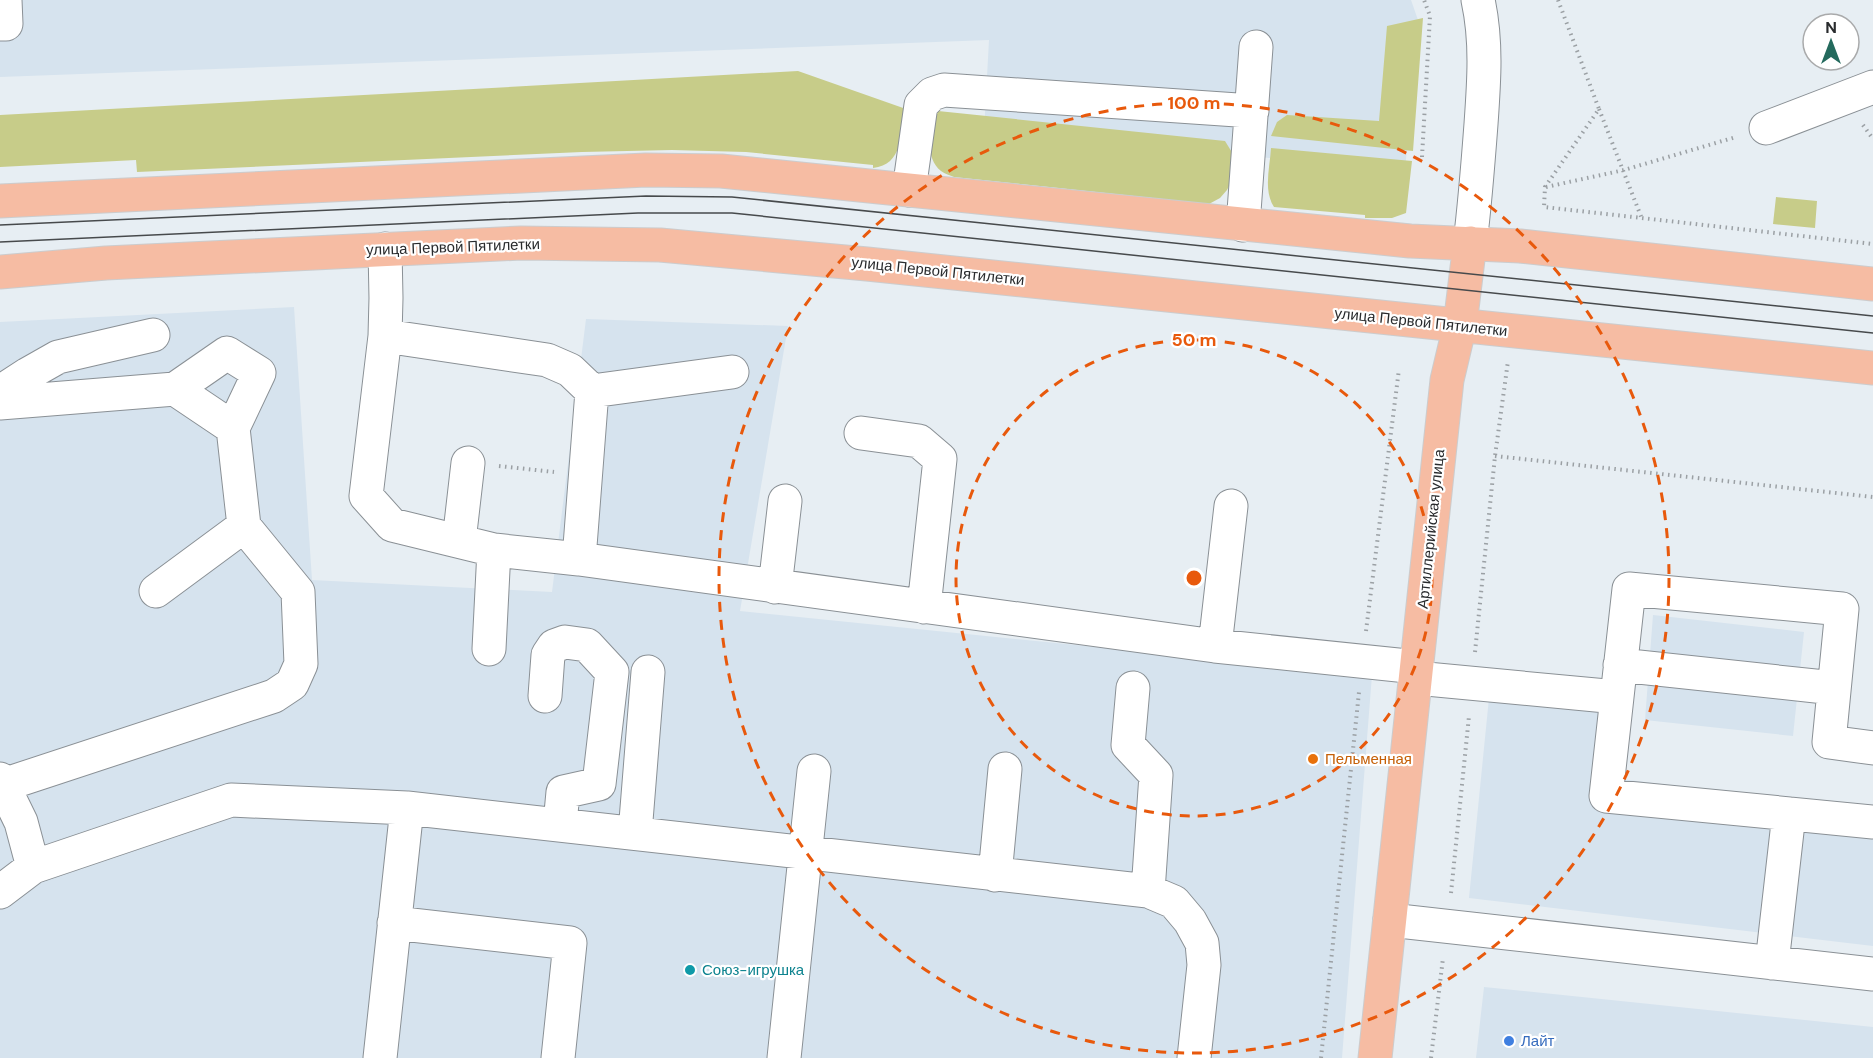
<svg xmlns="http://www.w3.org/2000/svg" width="1873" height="1058" font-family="'DM Sans',sans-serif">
	<rect width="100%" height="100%" fill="#e7eef3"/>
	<path fill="#d6e3ee" d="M0,0H1411L1418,20L1405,171L984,131L989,40L0,77Z
		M294,307L312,580L552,592L586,319L788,326L740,611L1372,675L1342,1058H0V322Z
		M1653,615L1804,632L1793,736L1645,720Z
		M1490,688L1603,700L1596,776L1873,810V946L1469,898Z
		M1484,987L1873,1027V1058H1476Z"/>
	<path fill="#c7cc89" d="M1423,18L1413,151L1271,136L1277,122L1287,115L1379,121L1387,26Z
		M798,71L906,109C901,133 903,165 873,168V165L746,152L672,150L582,152L137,172L136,160L0,167V115Z
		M938,111L1225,141L1233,154L1232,180L1227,190L1220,198L1209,204L954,177C950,175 945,174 941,171C923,156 931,129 938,111Z
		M1271,148L1412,161L1406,213L1392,218H1365V215L1274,207C1263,190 1270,167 1271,148Z
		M1776,197L1817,201L1815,228L1773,224Z"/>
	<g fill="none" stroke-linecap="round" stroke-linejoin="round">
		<defs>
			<path id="minor" d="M0,24H6L5,0
				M1766,128L1873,87
				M909,190L921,105L932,94L944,90L1252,111
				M1243,225L1256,47
				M1470,243C1475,203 1478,164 1481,124C1484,82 1487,41 1478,0
				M385,249L386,298L385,336L366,496L392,525L494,550L579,559L1215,646L1417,667
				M385,336L547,360L570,370L592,391
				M175,389L227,353L259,373L233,428
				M0,392L28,374L58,357L153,335
				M0,403L175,389L233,428L244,526L298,592L301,664L292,684L274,696L0,786
				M861,433L919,441L940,459L924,607
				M459,541L468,463
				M579,559L592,391L732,372
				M775,587L785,501
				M156,591L244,526
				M1215,646L1231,506
				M489,649L494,550
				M1620,665L1834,688
				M1416,678L1617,697
				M1133,688L1128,745L1156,775L1148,891
				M545,696L548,655L554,646L565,642L587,645L612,672L599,784L563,792L560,824
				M1873,748L1829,742L1842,609L1629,589L1606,796L1873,822
				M0,779L21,822L33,867
				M635,833L648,672
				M995,875L1005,769
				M0,892L33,867L231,800L407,808L1148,891L1174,902L1190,921L1202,943L1204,965L1194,1058
				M1390,920L1873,974
				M394,923L570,943L558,1058
				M1772,963L1789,814
				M380,1058L407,808
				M784,1058L814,771"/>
			<path id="major" d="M0,201L646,170L721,171L1410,241L1520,246L1873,284
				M0,272L106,263L521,243L660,245L867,264L1873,368
				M1375,1058L1447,380L1460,325L1470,243"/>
		</defs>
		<use href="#minor" stroke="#8a9095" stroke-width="35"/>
		<use href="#major" stroke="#cccccd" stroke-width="35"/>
		<path stroke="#9ba0a4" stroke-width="4" stroke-dasharray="1.5 4.5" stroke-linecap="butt" d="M1558,0L1599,109L1545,187L1544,207L1873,244
			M1599,109L1642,219
			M1863,125L1873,139
			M1422,157L1430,16L1424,0
			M1546,187L1624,170L1736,137
			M1495,456L1873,497
			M499,466L554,472
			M1366,631L1399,369
			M1475,652L1495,456L1508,361
			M1451,893L1469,716
			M1321,1058L1359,692
			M1431,1058L1443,958"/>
		<use href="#minor" stroke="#fff" stroke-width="33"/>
		<use href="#major" stroke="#f6bca3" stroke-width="33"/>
		<path stroke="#474a4c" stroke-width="1.5" d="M0,225L646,196L732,197L1873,316
			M0,242L638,213H732L1873,333"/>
	</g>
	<g fill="none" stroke="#e8590c" stroke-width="3" stroke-dasharray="10 8">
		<circle cx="1194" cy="578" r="238"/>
		<circle cx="1194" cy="578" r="475"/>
	</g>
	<circle fill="#e8710a" stroke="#fff" stroke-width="2" cx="1313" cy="759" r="6"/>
	<circle fill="#0f9aa8" stroke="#fff" stroke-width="2" cx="690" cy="970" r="6"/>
	<circle fill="#3f7fe0" stroke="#fff" stroke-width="2" cx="1509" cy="1041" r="6"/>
	<g text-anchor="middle" stroke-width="4.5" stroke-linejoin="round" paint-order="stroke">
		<g font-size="15" fill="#292b2d" stroke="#fff">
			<text transform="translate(453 247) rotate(-2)" y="5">улица Первой Пятилетки</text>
			<text transform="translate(938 271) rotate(6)" y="5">улица Первой Пятилетки</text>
			<text transform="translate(1421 322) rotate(6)" y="5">улица Первой Пятилетки</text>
			<text transform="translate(1431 529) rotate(-84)" y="5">Артиллерийская улица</text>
		</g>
		<g font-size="15" fill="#c56008" stroke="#fff" text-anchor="start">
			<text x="1325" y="764">Пельменная</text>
		</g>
		<g font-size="15" fill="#0d838f" stroke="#fff" text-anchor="start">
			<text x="702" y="975">Союз-игрушка</text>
		</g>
		<g font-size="15" fill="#366cbe" stroke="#fff" text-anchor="start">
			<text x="1521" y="1046">Лайт</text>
		</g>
	</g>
	<circle cx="1194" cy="578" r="9" fill="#e8590c" stroke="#fff" stroke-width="3"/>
	<g font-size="18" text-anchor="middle" font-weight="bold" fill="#e8590c" stroke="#fff" stroke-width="4.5" stroke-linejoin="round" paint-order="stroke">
		<text x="1194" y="109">100 m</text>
		<text x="1194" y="346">50 m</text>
	</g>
	<g transform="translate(1831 42)"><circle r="28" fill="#ffffff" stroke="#a9aaab" stroke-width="1.5"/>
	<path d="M0-4.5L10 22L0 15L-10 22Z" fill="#246a5d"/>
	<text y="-9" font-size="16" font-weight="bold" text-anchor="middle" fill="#292b2d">N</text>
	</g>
</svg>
